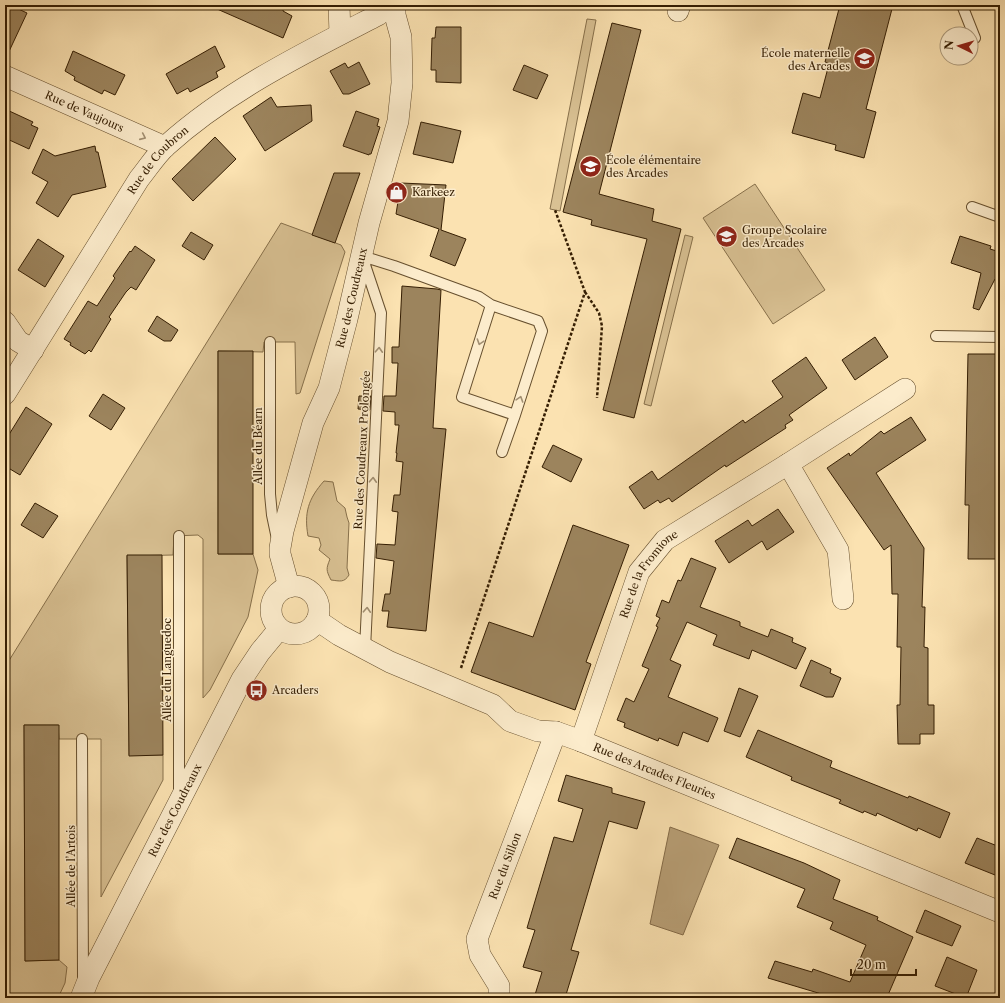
<svg xmlns="http://www.w3.org/2000/svg" width="1005" height="1003" font-family="'Libre Caslon Text',serif">
	<rect width="100%" height="100%" fill="#fbe2b1"/>
	<filter id="stains"><feTurbulence type="fractalNoise" baseFrequency=".005" numOctaves="4"/><feColorMatrix values="0 0 0 0 .2 0 0 0 0 .09 0 0 0 0 .02 0 0 0 .5 -.17"/></filter>
	<radialGradient id="worn" r=".72"><stop offset=".6" stop-color="#630" stop-opacity="0"/><stop offset="1" stop-color="#630" stop-opacity=".3"/></radialGradient>
	<path fill="#d9c193" stroke="#87704b" d="M587,19L596,20L560,211L550,209Z
		M755,184L825,290L773,324L703,218Z
		M281,223L341,245L345,252L300,393L296,394L295,342H264L263,352L218,351V554H253L258,570L248,617L210,690L203,698V539L198,535L174,536L173,555L127,556L129,755H163V780L101,897V739H59L58,725H24L25,961L59,960L67,967L65,983L58,998H5V667Z
		M685,235L693,237L651,406L644,404Z
		M324,481L333,482L337,501L345,508L347,517L349,523L347,568L349,575C344,583 340,581 331,580C326,570 326,569 330,559L319,550L321,545L319,538L308,536C304,513 308,499 324,481Z"/>
	<path fill="#b89f76" stroke="#846b48" d="M670,827L719,845L683,935L650,924Z"/>
	<path fill="#9c845d" stroke="#351e03" d="M5,5H10L27,13L5,60Z
		M208,5H284L283,11L292,16L283,38Z
		M840,5H893L866,109L876,112L864,158L835,150L836,145L792,133L803,93L820,98L829,64L825,62Z
		M612,23L641,30L599,194L654,209L652,221L681,229L634,418L603,410L647,239L591,225L592,220L563,212Z
		M436,27H461V83L436,82V70H431L432,38H435Z
		M215,46L225,67L216,72L218,77L190,92L188,88L177,94L166,74Z
		M73,51L125,75L115,95L104,90L102,94L74,80L75,77L65,71Z
		M359,62L370,84L349,94H343L330,71L345,63L348,68Z
		M524,65L548,75L537,99L513,90Z
		M271,97L277,107L311,105L312,121L265,151L243,116Z
		M5,109L33,122L31,125L38,128L29,149L5,138Z
		M356,111L379,119L377,126L380,127L371,154H369V155L343,146Z
		M421,122L461,131L453,163L413,154Z
		M215,137L236,159L193,201L172,179Z
		M95,146L96,152H98L106,187L72,195L58,217L36,203L48,182L32,173L43,149L55,156Z
		M334,173H360L335,243L312,235Z
		M401,183L446,185L441,230L466,239L455,266L430,256L439,229L396,214Z
		M191,232L213,245L204,260L182,246Z
		M960,236L991,246L990,249L1000,252V280L995,279L979,310L973,308L981,273L951,263Z
		M38,239L64,256L45,287L18,270Z
		M135,246L155,260L136,290L131,287L126,292L109,317L111,319L91,352L89,350L85,354L70,345L71,343L64,339L88,301L97,306L115,278L113,276L130,251L131,252Z
		M402,286L437,289L441,290L433,428L446,429L426,631L387,627L389,611H382L385,594H390L394,561L376,558L377,544L395,545L398,512L392,511L394,495H400L403,462L396,461L397,453H396L399,425H395V412L383,411L384,396H396L398,363H392V347H399Z
		M157,316L178,330L171,341H164L148,331Z
		M875,337L888,357L855,380L842,360Z
		M218,351H253V554H218Z
		M968,354H1000V559H968L969,505H965Z
		M806,357L827,388L789,415L793,420L785,425L786,428L726,467L725,465L672,502L669,498L660,503L658,500L644,509L629,487L652,471L658,480L743,420L745,423L783,397L772,381Z
		M103,394L125,408L111,430L89,416Z
		M359,396H371L370,410L358,409Z
		M26,407L52,424L20,475L5,466V441Z
		M911,417L926,440L876,473L924,548L922,607H925L924,647L928,648V705H934V734H920V744H898L897,705H900L901,647H897L898,594H892L891,545L884,550L827,468L849,453L850,456L881,431L884,434Z
		M553,445L582,459L571,482L542,467Z
		M35,503L58,516L43,538L21,525Z
		M778,509L794,532L767,550L762,541L729,563L715,541L748,520L752,526Z
		M573,525L629,545L586,662L591,664L575,710L471,672L489,622L533,637Z
		M127,555H162L163,755L129,756Z
		M691,558L716,568L700,607L740,622V626L768,637L771,629L793,638L792,642L806,648L796,669L752,650L749,659L713,645L717,635L687,622L670,660L681,665L668,697L718,718L708,742L683,732L678,746L659,738L658,741L624,727L625,723L617,720L626,698L634,702L649,669L642,666L658,627L656,626L660,618L656,616L662,600L669,603L678,580L681,581Z
		M811,660L831,669L830,673L841,678L833,697H826L800,686Z
		M739,688L758,696L740,737L724,731Z
		M24,725H59V960L25,961Z
		M758,730L832,761L830,767L908,798L909,796L950,813L940,838L918,828L917,831L877,813L876,816L864,811L863,813L839,803L841,800L791,780L792,777L746,757Z
		M566,775L612,788V793L645,802L637,829L609,821L571,950L579,952L565,998H534L542,972L523,967L535,930L527,928L554,837L573,842L583,809L558,801Z
		M737,838L804,863L840,880L833,899L878,917L877,920L913,937L888,995H890L889,998H835L768,978L775,961L812,972L813,969L850,982L866,945L830,929L833,922L797,907L805,889L729,858Z
		M977,838L1000,847V877L965,863Z
		M925,910L961,926L952,946L916,932Z
		M947,957L977,970L966,998L935,986Z"/>
	<g fill="none" stroke-linecap="round" stroke-linejoin="round">
		<defs>
			<path id="lane" d="M962,5L975,38
				M972,207L1000,217
				M362,256L394,266L479,297L491,305L538,321L542,331L515,415L462,397L491,305
				M364,262L381,313L365,649
				M936,336L1000,337
				M270,342V494L272,515L277,539
				M502,452L515,415
				M82,739L83,979
				M179,792V536"/>
			<g id="street">
				<path d="M339,5L340,34"/>
				<path d="M678,11L680,5"/>
				<path id="s1" d="M5,76L165,147"/>
				<path d="M5,322L18,341L33,350"/>
				<path id="s2" d="M5,394L139,179C148,168 156,155 166,146C228,90 304,53 378,15L388,5"/>
				<path d="M788,464L838,550L843,599"/>
				<circle cx="295" cy="610" r="24"/>
				<path id="s3" d="M289,587L280,554V548L283,531L313,423L329,388L347,319L369,223L398,121L402,83L401,37L395,15V5"/>
				<path id="s4" d="M317,620L339,635L390,662L493,705L510,721L538,731L556,732L581,741L1000,912"/>
				<path id="s5" d="M581,741L639,572L665,540L788,464L905,389"/>
				<path id="s6" d="M81,998L89,978L242,679L260,652L279,629"/>
				<path id="s7" d="M499,998V986L480,955L477,939L556,732"/>
			</g>
		</defs>
		<use href="#lane" stroke="#664f2e" stroke-width="12"/>
		<use href="#street" stroke="#664f2e" stroke-width="22"/>
		<path stroke="#351e03" stroke-width="2.5" stroke-dasharray="3 2" stroke-linecap="butt" d="M585,292L599,313L602,326L597,398
			M461,668L585,292L555,210"/>
		<use href="#lane" stroke="#fceccc" stroke-width="10"/>
		<use href="#street" stroke="#fceccc" stroke-width="21"/>
	</g>
	<defs><path id="oneway-chevron" d="M-2-3.5L2.5 0L-2 3.5" fill="none" stroke-width="1.6" stroke-linecap="round" stroke-linejoin="round"/></defs>
	<g stroke="#a28f72">
		<use href="#oneway-chevron" transform="translate(143 137) rotate(24)"/>
		<use href="#oneway-chevron" transform="translate(480 342) rotate(108)"/>
		<use href="#oneway-chevron" transform="translate(379 350) rotate(-87)"/>
		<use href="#oneway-chevron" transform="translate(520 399) rotate(-72)"/>
		<use href="#oneway-chevron" transform="translate(373 480) rotate(-87)"/>
		<use href="#oneway-chevron" transform="translate(367 610) rotate(-87)"/>
	</g>
	<defs>
		<symbol id="school-disc" viewBox="-11 -11 22 22"><circle r="9.5" fill="#8f2418" stroke="#fceccc"/><path d="M0-5L7-2L0 1L-7-2ZM-4 1L0 2.5L4 1V4Q0 6-4 4Z" fill="#fff"/></symbol>
		<symbol id="shop-disc" viewBox="-11 -11 22 22"><circle r="9.5" fill="#8f2418" stroke="#fceccc"/><path d="M-5-2.5h2.3a2.7 3.5 0 0 1 5.4 0H5L5.5 6h-11ZM-1.5-2.5h3a1.5 2.3 0 0 0-3 0Z" fill="#fff"/></symbol>
		<symbol id="bus-disc" viewBox="-11 -11 22 22"><circle r="9.5" fill="#8f2418" stroke="#fceccc"/><path d="M-5-6H5V4H4V6H2V4H-2V6H-4V4H-5ZM-3.5-4V0h7V-4ZM-3.5 1.2v1.5H-2V1.2ZM2 1.2v1.5H3.5V1.2Z" fill="#fff"/></symbol>
	</defs>
	<g fill-rule="evenodd">
		<use href="#school-disc" x="852" y="46" width="25" height="25"/>
		<use href="#school-disc" x="578" y="154" width="25" height="25"/>
		<use href="#shop-disc" x="384" y="180" width="25" height="25"/>
		<use href="#school-disc" x="714" y="224" width="25" height="25"/>
		<use href="#bus-disc" x="244" y="678" width="25" height="25"/>
	</g>
	<g text-anchor="middle" stroke-width="3" stroke-linejoin="round" paint-order="stroke">
		<g font-size="11" fill="#351e03" stroke="#fceccc" text-anchor="start">
			<text x="850" y="57" text-anchor="end">École maternelle<tspan x="850" dy="13">des Arcades</tspan></text>
			<text x="606" y="164">École élémentaire<tspan x="606" dy="13">des Arcades</tspan></text>
			<text x="412" y="196">Karkeez</text>
			<text x="742" y="234">Groupe Scolaire<tspan x="742" dy="13">des Arcades</tspan></text>
			<text x="272" y="694">Arcaders</text>
		</g>
		<g font-size="11" fill="#351e03" stroke="#fceccc">
			<text dy="4" stroke="none"><textPath href="#s1" startOffset="87">Rue de Vaujours</textPath></text>
			<text dy="4" stroke="none"><textPath href="#s2" startOffset="280">Rue de Coubron</textPath></text>
			<text dy="4" stroke="none"><textPath href="#s3" startOffset="301">Rue des Coudreaux</textPath></text>
			<text transform="translate(258 446) rotate(-90)" y="4">Allée du Béarn</text>
			<text transform="translate(362 450) rotate(-87)" y="4">Rue des Coudreaux Prolongée</text>
			<text dy="4" stroke="none"><textPath href="#s5" startOffset="182">Rue de la Fromione</textPath></text>
			<text transform="translate(167 670) rotate(-90)" y="4">Allée du Languedoc</text>
			<text dy="4" stroke="none"><textPath href="#s4" startOffset="373">Rue des Arcades Fleuries</textPath></text>
			<text dy="4" stroke="none"><textPath href="#s6" startOffset="210">Rue des Coudreaux</textPath></text>
			<text dy="4" stroke="none"><textPath href="#s7" startOffset="143">Rue du Sillon</textPath></text>
			<text transform="translate(71 866) rotate(-90)" y="4">Allée de l'Artois</text>
		</g>
	</g>
	<rect width="1005" height="1003" fill="none" stroke="#fbe2b1" stroke-width="20"/>
	<rect x="6" y="6" width="993" height="991" fill="none" stroke="#351e03" stroke-width="2"/>
	<rect x="10" y="10" width="985" height="983" fill="none" stroke="#351e03"/>
	<g transform="translate(959 46) rotate(275)"><circle r="19" fill="#fceccc" stroke="#ac9a7c"/>
	<path d="M0-3L7 15L0 10L-7 15Z" fill="#8f2418"/>
	<text y="-6" font-size="11" font-weight="bold" text-anchor="middle" fill="#351e03">N</text>
	</g>
	<path d="M851 969v6h65v-6" fill="none" stroke="#351e03" stroke-width="2"/>
	<text x="857" y="969" font-size="12" fill="#351e03" stroke="#fceccc" stroke-width="3" paint-order="stroke">20 m</text>
	<rect width="100%" height="100%" filter="url(#stains)"/>
	<rect width="100%" height="100%" fill="url(#worn)"/>
</svg>
